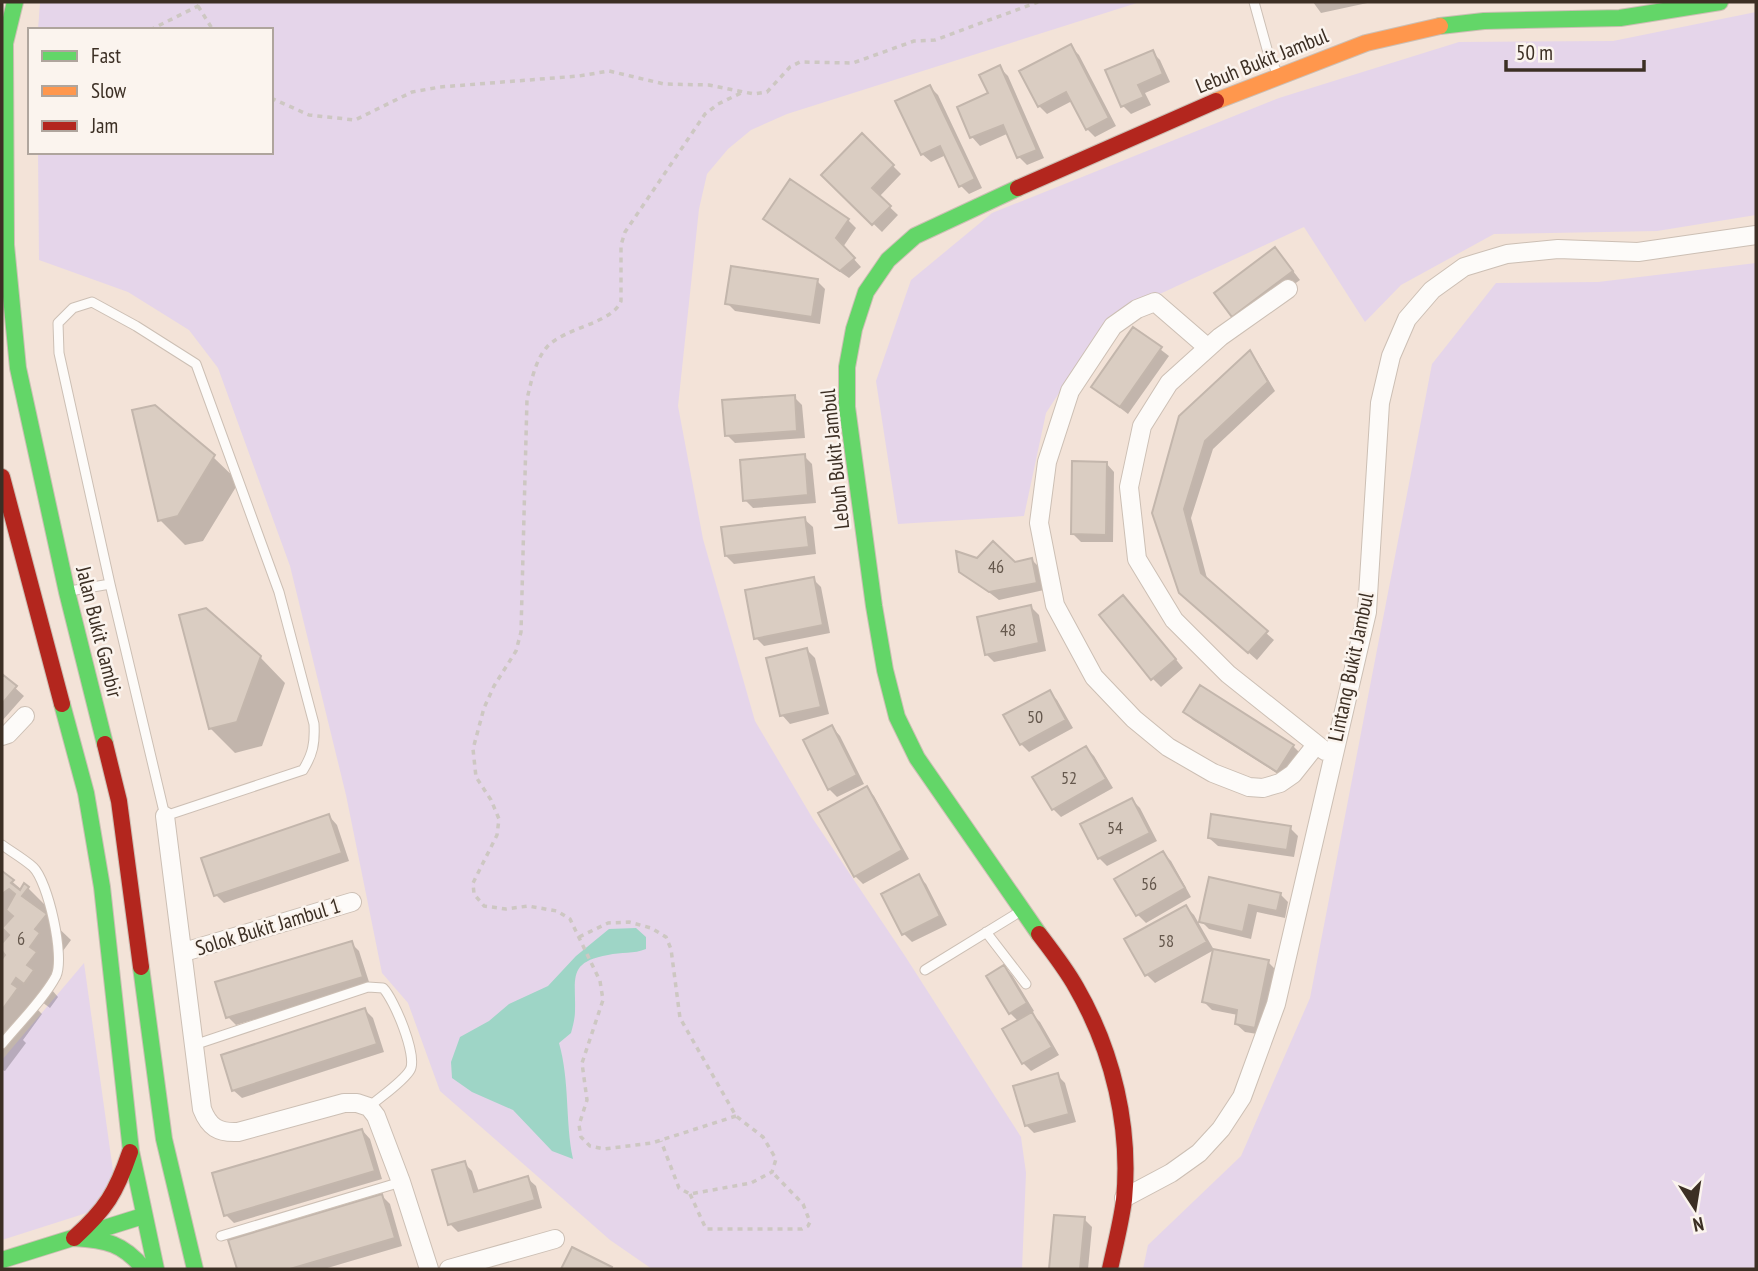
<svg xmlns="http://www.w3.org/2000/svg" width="1758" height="1271" font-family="'PT Sans Narrow',sans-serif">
	<rect width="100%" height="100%" fill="#f3e3d8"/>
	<path fill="#e5d5ea" d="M40,2H1140L787,114L751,130L728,149L707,174L699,209L678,406L703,539L755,721L813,819L905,956L1021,1137L1026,1173L1022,1269H652L610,1240L440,1091L408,1003L382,973L346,795L290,566L218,368L189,330L128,292L39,260L38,152H271V30H38Z
		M1756,12V215L1657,231L1494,234L1401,285L1365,322L1304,227L1108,318L1046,413L1024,516L898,524L876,381L911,280L992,213L1279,98L1459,42L1613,41Z
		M1756,263V1269H1143L1148,1245L1241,1156L1310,998L1432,364L1496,283L1598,282Z
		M84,963L114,1178L99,1209L2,1240V1060Z"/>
	<path fill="#9ed5c6" d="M636,928L646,937V949C634,954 621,952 608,955C567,962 576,979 575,1011C575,1018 573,1026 571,1033L559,1043C570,1082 565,1121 573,1159L552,1151L513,1110L472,1092L452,1078L451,1062L460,1037L489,1021L509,1004L548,986L576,956L609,929Z"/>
	<path fill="#0003" d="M1313,2H1372L1321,13Z
		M1071,47L1079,55L1116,126L1095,137L1087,129L1072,101L1047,114L1039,106Z
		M1152,52L1160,60L1170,82L1145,93L1151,105L1131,114L1123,106Z
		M1000,68L1008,76L1044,158L1027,165L1019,157L1009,133L980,146L972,137L959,108L990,94Z
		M930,87L938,95L982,188L969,194L961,186L946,155L931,162L922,154Z
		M862,135L901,174L879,197L898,215L882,232L823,175Z
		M766,218L848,220L856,228L843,247L861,267L849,278L774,226Z
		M1283,258L1300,280L1241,323L1233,315Z
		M817,281L825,289L820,324L735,311L727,303Z
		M1134,329L1169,356L1128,414L1093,387Z
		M1250,353L1257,361L1275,391L1213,449L1191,518L1208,582L1274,640L1257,660L1190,601L1153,513Z
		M794,397L802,405L805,438L735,443L727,435Z
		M804,456L812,464L816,503L753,508L745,500Z
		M213,457L239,482L203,541L185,545L160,520Z
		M1106,463L1114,472L1113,542H1081L1073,534Z
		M804,519L813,527L816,554L734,564L726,556Z
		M978,559L1014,564L1032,560L1040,568L1044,590L999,600L961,571Z
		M813,579L821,587L830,633L764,646L756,638Z
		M1131,605L1183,668L1161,687L1153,679Z
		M1031,607L1039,615L1046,651L994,662L986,654Z
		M807,650L815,658L829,714L790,724L782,715Z
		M260,657L285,683L262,746L235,753L210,728Z
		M2,676L24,696L2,721Z
		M1049,692L1057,700L1073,728L1029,752L1021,744Z
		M1185,712L1293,746L1301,754L1286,779L1193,720Z
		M832,727L840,736L864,784L837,797L829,789Z
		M1086,748L1094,756L1113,788L1061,817L1053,809Z
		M866,788L874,796L909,859L863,884L855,876Z
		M1132,800L1140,808L1157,841L1107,866L1099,858Z
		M329,816L337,825L349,861L224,903L216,895Z
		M1290,828L1298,836L1294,857L1218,846L1209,838Z
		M1163,853L1171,861L1191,897L1146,923L1138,915L1117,880Z
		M2,873L22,890L28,888L53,913L49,919L71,940L60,955L64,959L55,972L61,978L52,990L58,997L50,1008L42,1002L37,1009L42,1014L23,1040L26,1043L5,1071L2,1070Z
		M918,876L926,884L947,925L912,942L904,934Z
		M1280,894L1288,902L1285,918L1257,912L1251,939L1209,929L1201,921Z
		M1186,907L1194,915L1214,950L1155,983L1147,975L1127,940Z
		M351,943L359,951L370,985L236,1025L228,1017Z
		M1268,962L1276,970L1263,1035L1245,1032L1236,1024L1238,1015L1212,1010L1204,1002Z
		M1004,967L1012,975L1034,1011L1031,1013L1040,1022L1059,1055L1031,1071L1023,1063L1018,1021L1010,1013Z
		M365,1010L373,1018L384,1052L242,1098L233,1090Z
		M1057,1075L1065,1083L1076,1122L1034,1133L1026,1125Z
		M362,1130L370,1139L382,1179L234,1223L226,1215Z
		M464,1163L472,1171L479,1192L527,1178L536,1186L542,1208L458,1232L450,1224Z
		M382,1196L390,1204L402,1246L324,1269H238L230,1241Z
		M1056,1216L1084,1219L1092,1227L1088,1269H1051Z"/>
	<path fill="#dacdc2" stroke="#c3b6ac" stroke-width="2" d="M1071,44L1109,118L1086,130L1066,92L1038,107L1019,71Z
		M1153,50L1163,74L1138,85L1144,97L1121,107L1105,70Z
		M1000,65L1037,150L1017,158L1003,125L970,138L957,107L988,93L979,75Z
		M930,85L975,179L959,187L940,146L921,155L895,101Z
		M862,133L894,165L872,188L891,206L872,225L821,175Z
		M790,179L849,219L836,238L855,258L840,271L763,219Z
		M1275,247L1293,271L1232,317L1214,293Z
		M731,266L818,279L812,317L725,304Z
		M1133,327L1162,347L1120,407L1091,387Z
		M1250,350L1268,382L1205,441L1184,509L1201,573L1268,631L1248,653L1179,593L1152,513L1179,416Z
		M795,395L797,431L725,436L722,400Z
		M155,405L215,455L178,516L158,521L132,410Z
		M805,454L808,495L743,501L740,460Z
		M1072,461L1107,462L1106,535L1071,534Z
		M805,517L809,547L725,556L721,527Z
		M993,541L1015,562L1032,558L1037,583L989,592L959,572L956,551L977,558Z
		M814,577L823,625L754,639L745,590Z
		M1123,595L1176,659L1151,680L1099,615Z
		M1031,605L1039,643L985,655L977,617Z
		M206,608L261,656L237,722L209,729L179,615Z
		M807,648L821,707L780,716L766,658Z
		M2,674L17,686L2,704Z
		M1200,685L1294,745L1277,772L1183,712Z
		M1050,690L1066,720L1020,745L1003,715Z
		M832,725L857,775L828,790L803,740Z
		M1086,746L1106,779L1052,810L1032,777Z
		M867,786L902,850L854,877L818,813Z
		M1132,798L1150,833L1098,859L1080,824Z
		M329,814L342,853L214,896L201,858Z
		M1211,814L1291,826L1287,850L1208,838Z
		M1163,851L1185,888L1136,916L1114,879Z
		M2,871L14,880L11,883L20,890L24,883L29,887L22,896L47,914L35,929L40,933L30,947L37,952L27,965L34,970L24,984L16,978L12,984L18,988L2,1010V959L5,955L2,951V943L9,935L2,928L13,916L6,910L15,894L9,889L2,894Z
		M919,874L940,916L902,935L881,894Z
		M1209,877L1281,893L1277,911L1249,905L1243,932L1199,922Z
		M1186,905L1207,942L1145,976L1124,939Z
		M352,941L363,977L226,1018L215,982Z
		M1213,949L1269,960L1255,1028L1235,1024L1237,1010L1202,1002Z
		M1004,965L1027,1003L1009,1014L986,976Z
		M365,1008L377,1044L232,1091L221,1055Z
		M1032,1012L1052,1047L1022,1064L1002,1029Z
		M1058,1073L1069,1114L1025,1126L1013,1086Z
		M362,1129L375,1171L224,1216L212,1173Z
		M465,1161L474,1192L528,1176L535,1200L448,1225L432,1170Z
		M382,1194L395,1238L290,1269H237L228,1240Z
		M1054,1215L1085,1217L1080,1269H1049Z
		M572,1247L612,1267L611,1269H561Z"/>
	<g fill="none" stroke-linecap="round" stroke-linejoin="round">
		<defs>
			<path id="lane" d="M1254,2L1267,49L1277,73
				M92,302L136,326L196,364L279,592L314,724C315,743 313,754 303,770L165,816L110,584L59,353L58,323L73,308Z
				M70,591L110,584
				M2,845C12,852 24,859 33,867C48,881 65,957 56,976C44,999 18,1024 2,1044
				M986,932L1026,984
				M925,970L1021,911
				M194,1045L368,987L383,988C394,999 418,1056 410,1070C403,1082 380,1097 369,1107
				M221,1236L401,1182"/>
			<path id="street" d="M1288,289L1220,337L1169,383L1142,426L1129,487L1137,559L1174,620L1228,674L1325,751
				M1207,347L1155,302L1137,309L1113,326L1070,391L1047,462L1039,523L1055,605L1094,677L1134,719L1168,747L1213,773L1249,787L1263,788L1280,783L1293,774L1316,745
				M2,736L8,734L25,716
				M165,816L202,1109C209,1127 218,1133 238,1132L344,1103H357L369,1107L376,1116L401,1182L429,1269
				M184,952L352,902
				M1124,1198L1171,1173L1199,1153L1221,1129L1242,1097L1276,1004L1367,612L1380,403L1391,356L1407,319L1432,290L1464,267L1507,254L1558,249L1638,252L1756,235
				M449,1269L555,1239"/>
			<path id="fast" d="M15,2L5,43L6,245L18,368L67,592L105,744
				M1440,26L1484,21L1620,18L1720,2
				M1018,188L915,236L888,260L866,292L854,329L847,367V407L874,606L885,670L897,717L917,758L1039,934
				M62,704L86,793L102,887L131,1151L156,1269
				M141,967L164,1139L195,1269
				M74,1238C106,1240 123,1243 144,1269
				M2,1260L143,1216"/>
			<path id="slow" d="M1216,101L1366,43L1440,26"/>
			<path id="jam" d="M1018,188L1216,101
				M2,477L62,704
				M105,744L119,801L141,967
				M1039,934C1052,951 1066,969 1076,987C1113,1051 1131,1127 1124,1200C1121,1223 1115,1246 1110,1269
				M74,1238C106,1209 116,1193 130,1152"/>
		</defs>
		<use href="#lane" stroke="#ccbfb4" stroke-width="11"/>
		<use href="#street" stroke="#ccbfb4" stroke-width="20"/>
		<use href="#fast" stroke="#ccbfb4" stroke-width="18"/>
		<use href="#slow" stroke="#ccbfb4" stroke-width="18"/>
		<use href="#jam" stroke="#ccbfb4" stroke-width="18"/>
		<path stroke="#cdc7c2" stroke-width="3.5" stroke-dasharray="5 5" stroke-linecap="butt" d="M198,6L213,30
			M150,30L198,6L201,2
			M271,98L309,115L355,120L412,92L440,87L579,76L609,71L664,84L709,85L754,94L767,92L790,67L800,62L853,63L914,41L935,40L1038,2
			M579,937L608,923L629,922L651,928L666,937L671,949L680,1018L736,1116L763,1137L776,1159L772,1172L751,1183L690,1194L679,1188L661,1141
			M736,1116L652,1143L604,1149L590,1146L581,1137L579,1125L587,1100L582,1063L603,1000L600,981L570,919L557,911L528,906L506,909L484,906L474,894L473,883L497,835L499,819L491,800L476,777L473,749L484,708L494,686L516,651L521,632L527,399C531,383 535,360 547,347C565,327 612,324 621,301V245L625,232L705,114L718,104L741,93
			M690,1194L706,1229H802L808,1226L810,1222L803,1204L772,1172"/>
		<use href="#lane" stroke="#fdfbf9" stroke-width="9"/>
		<use href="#street" stroke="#fdfbf9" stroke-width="18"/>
		<use href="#fast" stroke="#63d668" stroke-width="16"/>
		<use href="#slow" stroke="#ff974d" stroke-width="16"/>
		<use href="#jam" stroke="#b3261e" stroke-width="16"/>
	</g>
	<g text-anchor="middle" stroke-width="5" stroke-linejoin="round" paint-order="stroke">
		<g font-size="18" fill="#65584d">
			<text x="996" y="573">46</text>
			<text x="1008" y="636">48</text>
			<text x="1035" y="723">50</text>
			<text x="1069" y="784">52</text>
			<text x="1115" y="834">54</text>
			<text x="1149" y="890">56</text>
			<text x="21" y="945">6</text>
			<text x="1166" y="947">58</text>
		</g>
		<g font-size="21" fill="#3c2f24" stroke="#fbf4ee">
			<text transform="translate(1262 61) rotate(-22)" y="7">Lebuh Bukit Jambul</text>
			<text transform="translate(835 459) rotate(-96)" y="7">Lebuh Bukit Jambul</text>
			<text transform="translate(99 632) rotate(76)" y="7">Jalan Bukit Gambir</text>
			<text transform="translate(1351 667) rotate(-78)" y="7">Lintang Bukit Jambul</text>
			<text transform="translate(268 927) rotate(-17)" y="7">Solok Bukit Jambul 1</text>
		</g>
	</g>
	<rect width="1758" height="1271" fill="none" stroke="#3c2f24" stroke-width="7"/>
	<rect x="28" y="28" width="245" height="126" fill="#fbf4ee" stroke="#afa59d" stroke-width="2"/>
	<rect x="42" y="51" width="35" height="10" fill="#63d668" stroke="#afa59d" stroke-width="2"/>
	<text x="91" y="63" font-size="21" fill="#3c2f24">Fast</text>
	<rect x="42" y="86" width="35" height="10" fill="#ff974d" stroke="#afa59d" stroke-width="2"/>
	<text x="91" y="98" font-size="21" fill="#3c2f24">Slow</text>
	<rect x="42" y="121" width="35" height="10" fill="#b3261e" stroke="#afa59d" stroke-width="2"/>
	<text x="91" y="133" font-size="21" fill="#3c2f24">Jam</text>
	<g transform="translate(1695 1208) rotate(168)" stroke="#fbf4ee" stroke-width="5" paint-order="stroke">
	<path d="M0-5L12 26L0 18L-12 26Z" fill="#3c2f24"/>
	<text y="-10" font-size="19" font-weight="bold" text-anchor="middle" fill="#3c2f24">N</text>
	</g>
	<path d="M1506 60v10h138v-10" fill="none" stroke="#3c2f24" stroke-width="3.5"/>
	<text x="1516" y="60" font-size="21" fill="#3c2f24" stroke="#fbf4ee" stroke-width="5" paint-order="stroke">50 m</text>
</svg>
